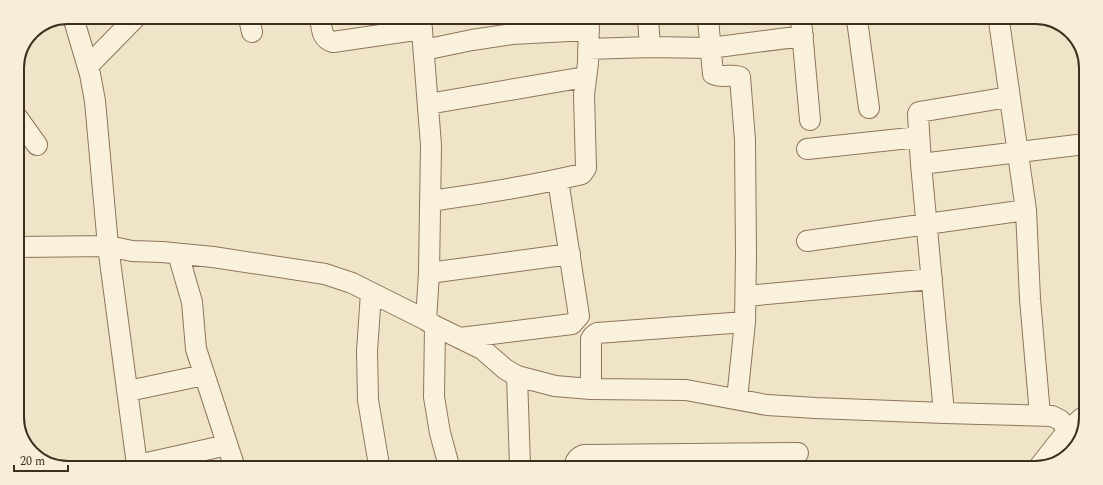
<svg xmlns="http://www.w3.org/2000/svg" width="1103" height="485" font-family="Spectral,serif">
	<rect width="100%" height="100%" fill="#f0e4c8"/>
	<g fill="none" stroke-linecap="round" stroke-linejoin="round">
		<defs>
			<path id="minor" d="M73,17L90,74L95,101L108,246L137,465
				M249,18L252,32
				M320,18C322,28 321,39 333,42L422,29
				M421,18L431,145L429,273L426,320
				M648,19L650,47
				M708,19L713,74C724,79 732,73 740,77L745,140L746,255L745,322L737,399
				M801,20L810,120
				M857,20L869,108
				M999,21L1026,210L1030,299L1040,415
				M588,49L650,47L710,48L803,36
				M424,50L472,40L512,34L589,30
				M88,66L136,17
				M428,104L585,77
				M17,117L37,145
				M807,149L919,137
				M921,164L1085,144
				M430,201C481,194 532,186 582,174L586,168L584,95L588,63L589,19
				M807,241L1026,210
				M17,247L108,246L132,251L162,252L213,257L325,274L352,283L426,320L435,326L482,349L505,369L517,376L555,386L591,389L686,390L767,405L816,408L944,413L1052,416L1060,420L1068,430
				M178,254L192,302L196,349L234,465
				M429,273L570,254
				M371,293L367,351L368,400L379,465
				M746,296L932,279
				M435,326L434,397L440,433L449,466
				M460,338L572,324L579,316L558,180
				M517,376L520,466
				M591,389V339L593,336L597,333L745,322
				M128,391L204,375
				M944,413L921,164L918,114L919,112L1009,97
				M138,465L227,445
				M574,466C576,460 578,457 584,455L798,453
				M1039,467L1068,430L1082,418"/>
		</defs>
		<use href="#minor" stroke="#8d765c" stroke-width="22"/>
		<use href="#minor" stroke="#faf1dc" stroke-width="20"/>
	</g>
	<path d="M0 0H1103V485H0ZM68 24H1035A44 44 0 0 1 1079 68V417A44 44 0 0 1 1035 461H68A44 44 0 0 1 24 417V68A44 44 0 0 1 68 24Z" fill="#f7eed8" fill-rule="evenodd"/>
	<path fill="none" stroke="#3d2e20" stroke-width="2" d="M68 24H1035A44 44 0 0 1 1079 68V417A44 44 0 0 1 1035 461H68A44 44 0 0 1 24 417V68A44 44 0 0 1 68 24Z"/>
	<path d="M14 465v6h54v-6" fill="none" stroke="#3d2e20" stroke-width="2"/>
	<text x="20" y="465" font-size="12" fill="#3d2e20" stroke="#f7eed8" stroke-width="3" paint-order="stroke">20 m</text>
</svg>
